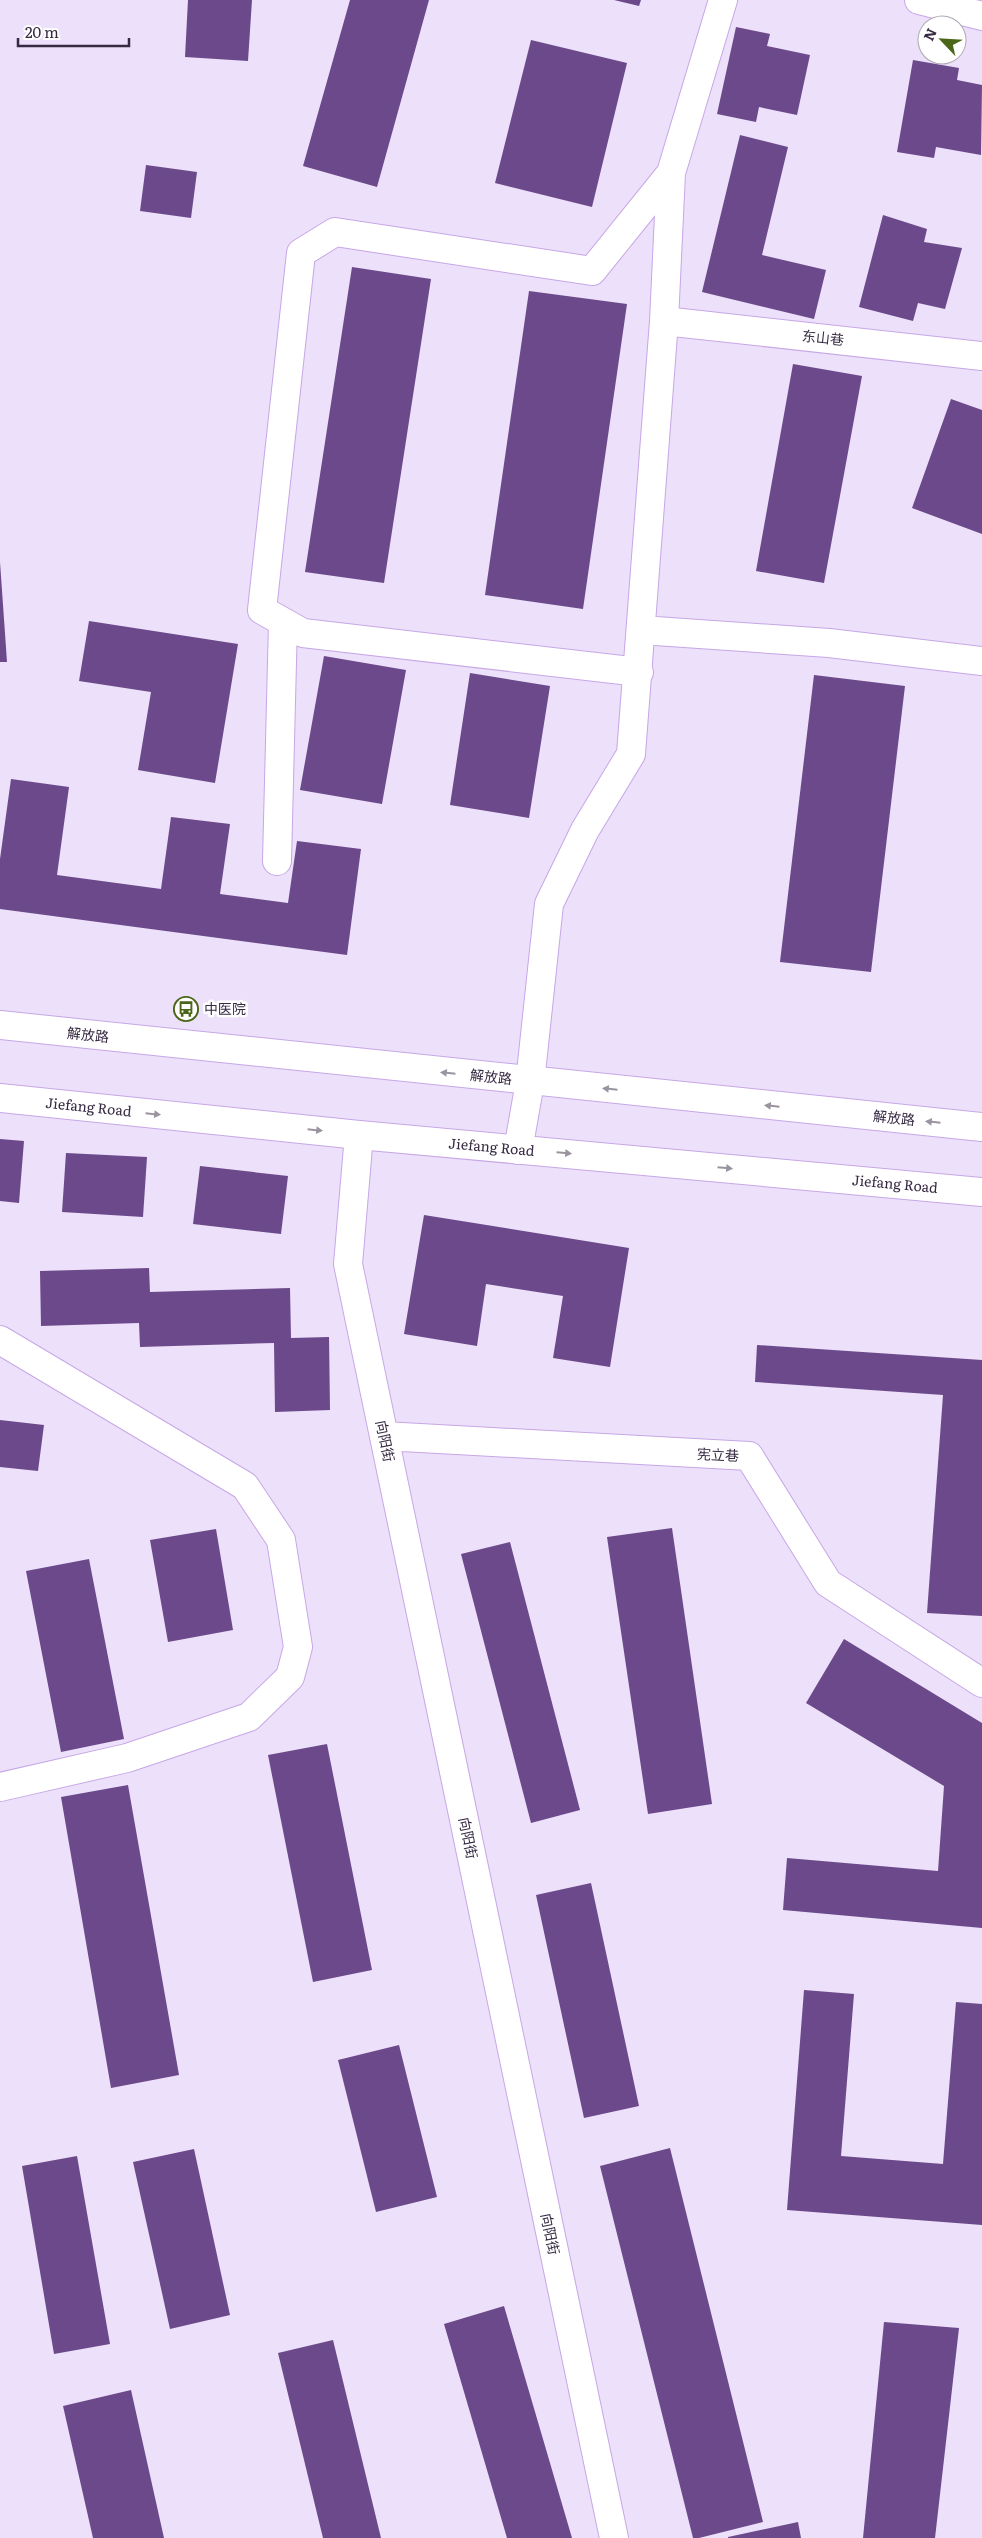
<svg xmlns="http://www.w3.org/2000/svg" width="982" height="2538" font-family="Literata,'Noto Sans SC',serif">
	<rect width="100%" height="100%" fill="#ece0fa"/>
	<path fill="#6c498a" d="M188,0H252L248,61L185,57Z
		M350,0H429L377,187L303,166Z
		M614,0H641L639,6Z
		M736,27L770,34L767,46L810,55L797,115L759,107L756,122L717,114Z
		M531,40L627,63L592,207L495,183Z
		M913,60L959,68L957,80L982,85L981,155L936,147L934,158L897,152Z
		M740,135L788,147L762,255L826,270L814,319L702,292Z
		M146,165L197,172L191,218L140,211Z
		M883,215L927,229L924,242L962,248L945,309L918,303L913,321L859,307Z
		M352,267L431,279L384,583L305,572Z
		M529,291L627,304L583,609L485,595Z
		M793,364L862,376L824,583L756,571Z
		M951,399L982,410V534L912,508Z
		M0,562L7,662H0Z
		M89,621L238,644L215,783L138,770L151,692L79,681Z
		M324,656L406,670L382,804L300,790Z
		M470,673L550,686L529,818L450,805Z
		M814,675L905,686L871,972L780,962Z
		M11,779L69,787L57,875L161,889L171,817L230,824L220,894L288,903L297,841L361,849L347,955L0,909V859Z
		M0,1139L24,1141L19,1203L0,1201Z
		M66,1153L147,1157L143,1217L62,1212Z
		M200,1166L288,1176L281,1234L193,1224Z
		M424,1215L629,1248L610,1367L553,1358L563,1296L486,1284L477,1346L404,1334Z
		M149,1268L150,1292L290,1288L291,1338L329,1337L330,1410L275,1412L274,1343L140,1347L139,1323L41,1326L40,1271Z
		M757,1345L982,1360V1616L927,1613L943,1395L755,1382Z
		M0,1420L44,1425L38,1471L0,1467Z
		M672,1528L712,1804L648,1814L607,1537Z
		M216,1529L233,1630L168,1642L150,1540Z
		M510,1542L580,1810L531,1823L461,1554Z
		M89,1559L124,1739L61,1752L26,1571Z
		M844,1639L982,1723V1928L783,1910L787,1858L938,1871L944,1786L806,1703Z
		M327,1744L372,1970L313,1982L268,1755Z
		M128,1785L179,2075L111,2088L61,1797Z
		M591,1883L639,2106L584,2118L536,1895Z
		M804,1990L854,1994L841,2156L943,2164L956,2002L982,2004V2225L787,2210Z
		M399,2045L437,2197L376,2212L338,2060Z
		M670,2148L763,2522L699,2538H693L600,2166Z
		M194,2149L230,2315L170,2329L133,2162Z
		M77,2156L110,2344L54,2354L22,2166Z
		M504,2306L572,2538H507L444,2324Z
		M884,2322L959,2328L935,2538H863Z
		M333,2340L381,2538H323L278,2353Z
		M131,2390L164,2538H93L63,2406Z
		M798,2522L801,2538H728V2537Z"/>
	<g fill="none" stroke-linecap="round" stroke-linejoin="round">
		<defs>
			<path id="minor" d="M919,0L982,16
				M664,321L982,356
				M641,630L829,643L982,661
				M639,672L303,633L262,610L301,253L335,232L592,271L671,173
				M277,861L283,622
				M359,1135L348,1264L614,2538
				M518,1150L530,1082L549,904L585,830L631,754L664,321L671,173L723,0
				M0,1340L245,1486L281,1540L298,1647L290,1677L249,1717L127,1758L0,1787
				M384,1436L749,1456L828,1583L982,1683"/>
			<g id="major">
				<path d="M0,1025L982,1127"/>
				<path id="s1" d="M0,1098L359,1135L982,1192"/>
			</g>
		</defs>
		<use href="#minor" stroke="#c7a7e6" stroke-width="30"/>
		<use href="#major" stroke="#c7a7e6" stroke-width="30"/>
		<use href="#minor" stroke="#fff" stroke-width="28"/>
		<use href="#major" stroke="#fff" stroke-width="28"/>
	</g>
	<defs><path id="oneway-solid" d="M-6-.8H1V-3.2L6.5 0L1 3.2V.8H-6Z" transform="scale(1.25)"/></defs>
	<g fill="#9a94a0">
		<use href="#oneway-solid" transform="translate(448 1073) rotate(-174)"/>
		<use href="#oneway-solid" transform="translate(610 1089) rotate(-174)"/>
		<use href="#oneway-solid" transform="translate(772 1106) rotate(-174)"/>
		<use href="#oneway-solid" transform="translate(153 1114) rotate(6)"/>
		<use href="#oneway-solid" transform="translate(933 1122) rotate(-174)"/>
		<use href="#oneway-solid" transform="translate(315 1130) rotate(6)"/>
		<use href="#oneway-solid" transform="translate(564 1153) rotate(5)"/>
		<use href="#oneway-solid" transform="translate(725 1168) rotate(5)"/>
	</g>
	<defs>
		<symbol id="bus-ring" viewBox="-11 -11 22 22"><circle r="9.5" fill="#fff" stroke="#4b6618" stroke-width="1.5"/><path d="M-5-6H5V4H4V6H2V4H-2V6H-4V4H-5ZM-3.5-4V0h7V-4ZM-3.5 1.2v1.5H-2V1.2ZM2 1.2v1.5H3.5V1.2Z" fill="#4b6618"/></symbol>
	</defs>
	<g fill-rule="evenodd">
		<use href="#bus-ring" x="172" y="995" width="28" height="28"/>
	</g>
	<g text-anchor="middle" stroke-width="5" stroke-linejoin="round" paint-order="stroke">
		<g font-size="14" fill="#362942" stroke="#fff">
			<text transform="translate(823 338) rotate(6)" y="5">东山巷</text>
			<text transform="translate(88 1035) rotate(6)" y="5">解放路</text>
			<text transform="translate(491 1077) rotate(6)" y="5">解放路</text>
			<text dy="5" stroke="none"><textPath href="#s1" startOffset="89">Jiefang Road</textPath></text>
			<text transform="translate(894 1118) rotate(6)" y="5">解放路</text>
			<text dy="5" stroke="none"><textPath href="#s1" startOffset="494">Jiefang Road</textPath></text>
			<text dy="5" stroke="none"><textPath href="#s1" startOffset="899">Jiefang Road</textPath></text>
			<text transform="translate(385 1441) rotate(78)" y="5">向阳街</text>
			<text transform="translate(718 1455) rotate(3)" y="5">宪立巷</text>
			<text transform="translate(468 1838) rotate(78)" y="5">向阳街</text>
			<text transform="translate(550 2234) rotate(78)" y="5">向阳街</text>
		</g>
		<g font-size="14" fill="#362942" stroke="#fff" text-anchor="start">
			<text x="204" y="1014">中医院</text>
		</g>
	</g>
	<g transform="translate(942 40) rotate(295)"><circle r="24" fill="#ffffff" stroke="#afa9b3"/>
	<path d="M0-4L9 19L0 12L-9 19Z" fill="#4b6618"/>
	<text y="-8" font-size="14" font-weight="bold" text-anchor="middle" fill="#362942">N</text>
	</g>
	<path d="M18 38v8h111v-8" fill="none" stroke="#362942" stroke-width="2.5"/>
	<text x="25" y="38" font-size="15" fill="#362942" stroke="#ffffff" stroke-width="4" paint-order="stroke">20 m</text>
</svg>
